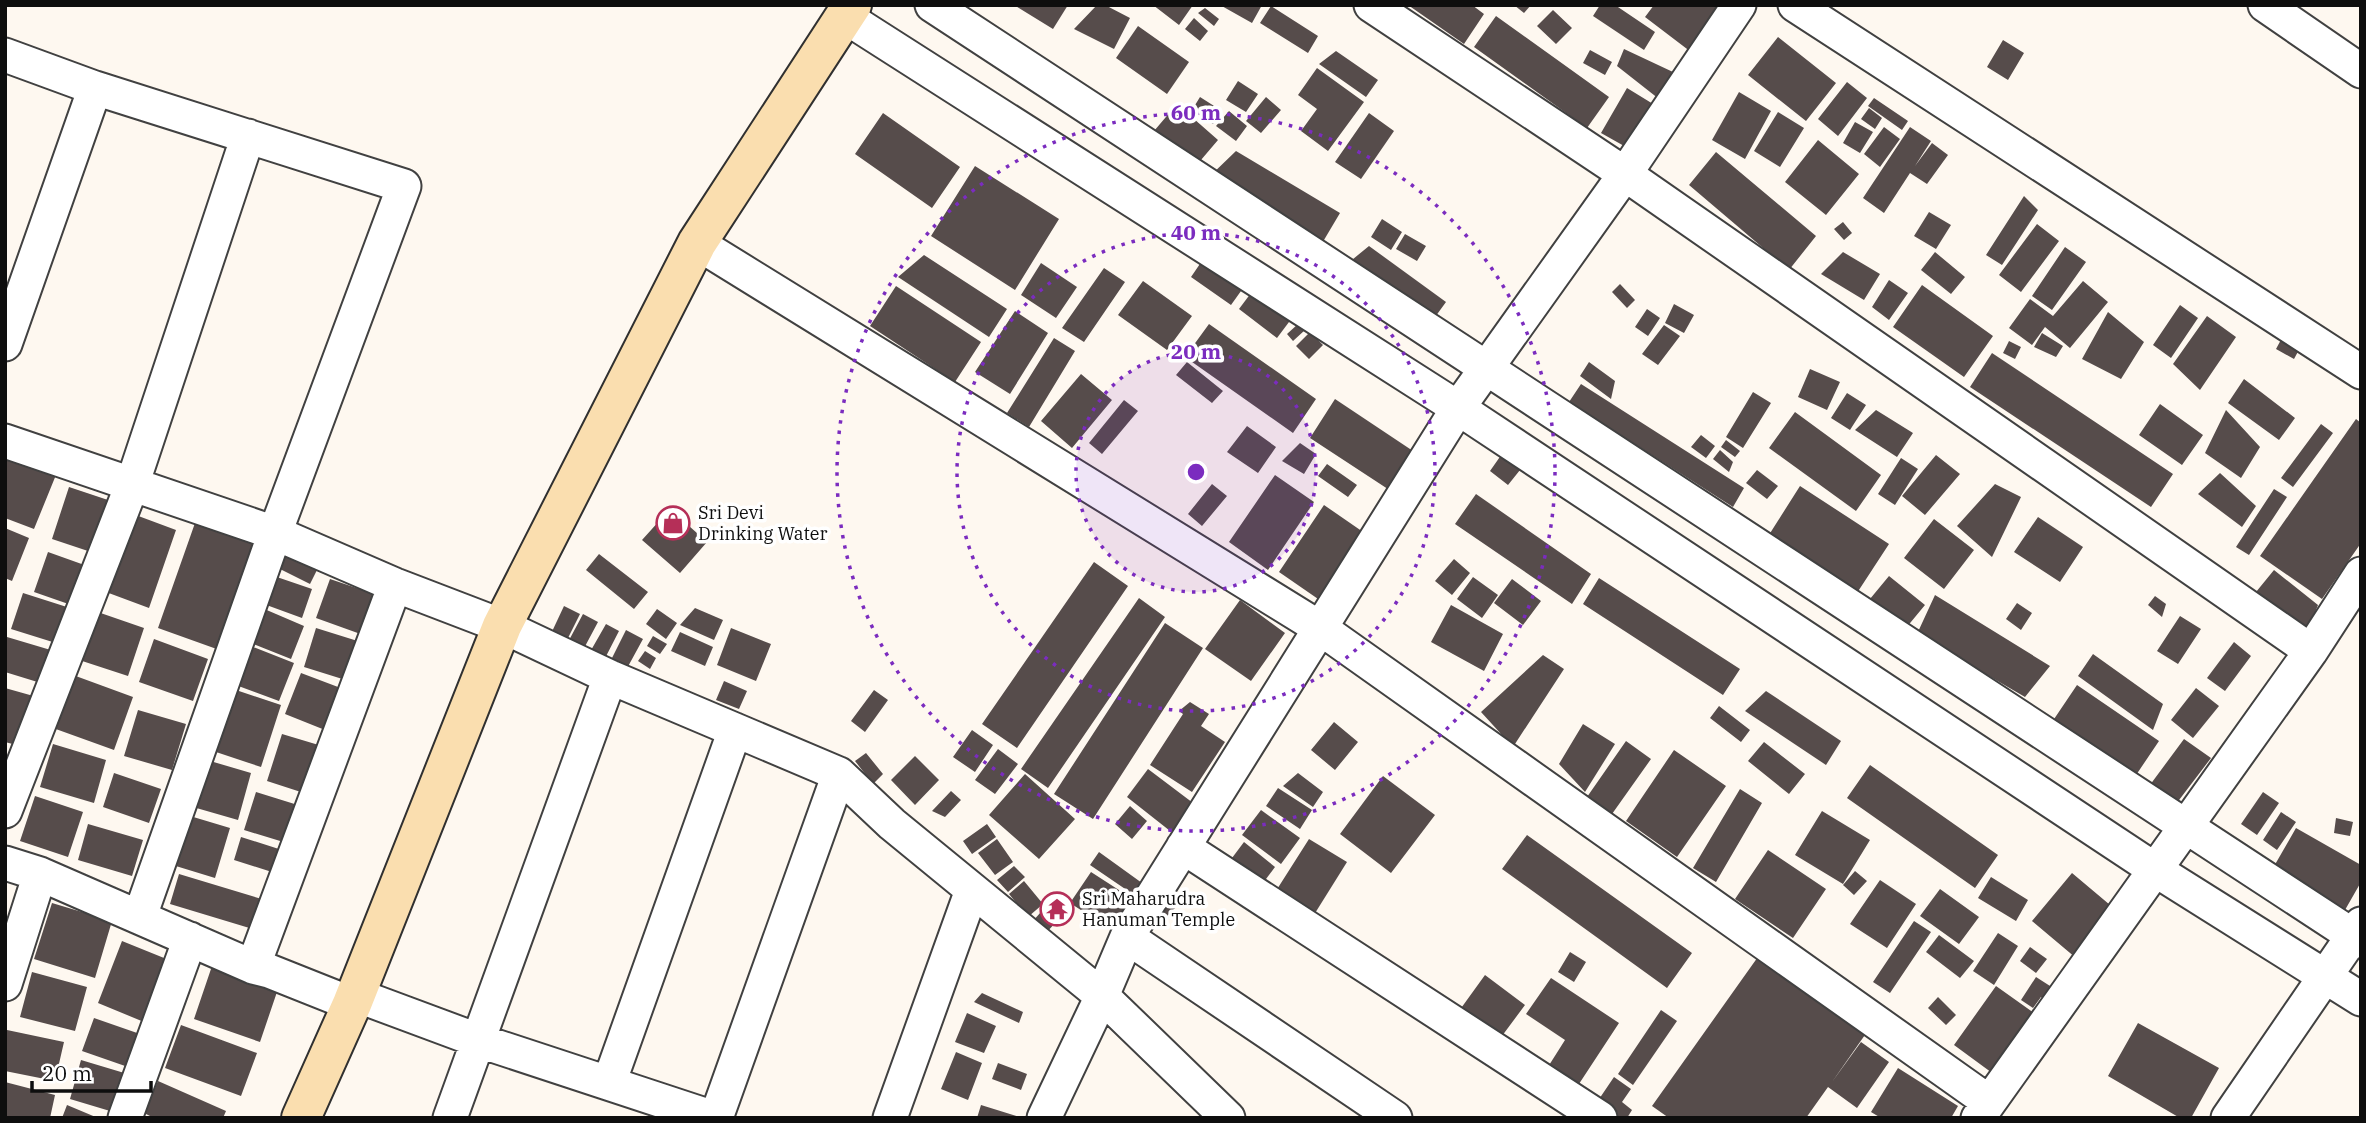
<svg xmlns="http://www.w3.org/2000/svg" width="2366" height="1123" font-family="'IBM Plex Serif',serif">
	<rect width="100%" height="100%" fill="#fef8f0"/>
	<path fill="#564c4b" d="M1014,5H1068L1053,29Z
		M1097,5H1105L1130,18L1114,49L1074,29Z
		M1153,5H1193L1179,25Z
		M1220,5H1262L1252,23Z
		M1408,5H1472L1484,14L1464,44Z
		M1514,5H1531L1524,13Z
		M1600,5H1615L1655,32L1644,50L1593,16Z
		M1654,5H1726L1691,52L1645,17Z
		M1271,6L1318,36L1308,53L1260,23Z
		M1205,8L1219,19L1214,26L1198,13Z
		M1553,10L1572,28L1556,44L1537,26Z
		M1496,16L1609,97L1587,128L1474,47Z
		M1194,18L1208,31L1200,41L1185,29Z
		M1138,26L1189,62L1167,94L1116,58Z
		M1778,37L1836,83L1806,121L1748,75Z
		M2003,40L2024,53L2008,80L1987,67Z
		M1624,49L1673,72L1659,99L1617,66Z
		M1590,50L1612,62L1605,75L1583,63Z
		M1336,51L1378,80L1366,97L1319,64Z
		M1317,68L1364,102L1328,151L1301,131L1317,109L1298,95Z
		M1238,81L1258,94L1246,112L1226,100Z
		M1847,82L1867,98L1838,136L1818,119Z
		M1627,88L1658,107L1633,151L1601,133Z
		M1739,92L1771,111L1745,159L1712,140Z
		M1200,97L1222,111L1213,124L1192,110Z
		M1266,97L1281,110L1261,133L1246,121Z
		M1874,98L1908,121L1902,130L1868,106Z
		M1177,104L1218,140L1195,167L1154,131Z
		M1869,108L1882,118L1875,129L1861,119Z
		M1229,111L1247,126L1236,141L1216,126Z
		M1778,112L1804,128L1780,167L1754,151Z
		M883,113L960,167L932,208L855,154Z
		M1369,113L1394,131L1361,179L1335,162Z
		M1855,122L1873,132L1860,153L1843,143Z
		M1884,127L1900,139L1880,167L1864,154Z
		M1910,127L1931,141L1915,166L1932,143L1948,155L1927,184L1910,173L1884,213L1863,198Z
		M1818,140L1859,174L1826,215L1785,182Z
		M1236,151L1340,213L1321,245L1208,178Z
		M1716,152L1816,236L1789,270L1689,185Z
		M975,166L1059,219L1015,290L931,236Z
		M2024,196L2038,210L2002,265L1986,255Z
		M1929,212L1951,225L1936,249L1914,236Z
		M1382,219L1402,232L1391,250L1371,237Z
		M1843,222L1852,233L1844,240L1834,229Z
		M2037,224L2059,241L2021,292L1999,275Z
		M1405,234L1426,246L1417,261L1396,249Z
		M1369,246L1446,302L1430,324L1347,264Z
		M2065,247L2086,262L2052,310L2032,296Z
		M1843,252L1880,274L1864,300L1821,274Z
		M1935,252L1965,277L1951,294L1921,270Z
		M924,255L1007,309L989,337L898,277Z
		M1206,255L1246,284L1231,305L1191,277Z
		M1041,263L1077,287L1056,318L1021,295Z
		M1104,268L1125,282L1084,342L1062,328Z
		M1889,280L1908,293L1889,320L1872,307Z
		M1143,281L1192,316L1167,350L1118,315Z
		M2083,281L2108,302L2070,348L2045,327L2032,345L2009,328L2030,299L2053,316Z
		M1620,284L1635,300L1627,308L1612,292Z
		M1922,285L1993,336L1964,377L1893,327Z
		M896,286L981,342L955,382L870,326Z
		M1254,289L1292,318L1277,338L1239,309Z
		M1674,304L1694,315L1684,333L1665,323Z
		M2180,305L2198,318L2171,358L2153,345Z
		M1647,309L1660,318L1648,336L1635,327Z
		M1015,311L1048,333L1010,394L975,372Z
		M2108,312L2144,342L2121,379L2082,359Z
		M2207,316L2236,337L2200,390L2173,364Z
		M1209,324L1316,399L1293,433L1185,357Z
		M1298,324L1305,330L1293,341L1287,334Z
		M1664,325L1680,336L1658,365L1642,354Z
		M1310,332L1323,345L1309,359L1296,346Z
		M2042,333L2063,346L2056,357L2034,347Z
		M2283,336L2301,346L2294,359L2276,349Z
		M1054,338L1075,351L1029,427L1007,413Z
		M2009,341L2021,347L2015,359L2003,353Z
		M1992,353L2173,474L2151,507L1970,387Z
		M1187,362L1223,391L1212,403L1176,375Z
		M1589,362L1615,381L1611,399L1580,376Z
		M1810,369L1840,382L1827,410L1798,397Z
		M1081,374L1112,400L1072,448L1041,421Z
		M2244,379L2295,418L2279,440L2228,403Z
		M1581,384L1744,488L1733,507L1569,402Z
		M1753,392L1771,403L1743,448L1726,437Z
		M1847,393L1866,405L1850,430L1831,418Z
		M1335,399L1422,457L1397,495L1310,438Z
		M1124,400L1138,411L1102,454L1089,443Z
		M2160,404L2203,435L2182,465L2139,435Z
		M1876,410L1913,433L1897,457L1855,430Z
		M2226,410L2260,447L2241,478L2205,453Z
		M1795,412L1881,475L1856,511L1769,448Z
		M2356,419L2361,423V543L2322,599L2260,556Z
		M2321,424L2333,433L2293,487L2281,478Z
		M1247,426L1276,447L1258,473L1227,452Z
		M1701,435L1715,446L1706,458L1691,447Z
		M1726,440L1740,451L1735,457L1721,447Z
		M1300,443L1316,454L1304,474L1282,461Z
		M5,449L58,470L34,529L5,518Z
		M1720,450L1733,462L1729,472L1713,459Z
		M1504,451L1524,465L1508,485L1490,471Z
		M1936,455L1960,474L1925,515L1902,496Z
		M1901,458L1918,469L1895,505L1878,494Z
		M1327,464L1357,485L1348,497L1318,476Z
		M1757,470L1778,486L1767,499L1746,483Z
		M2220,473L2256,506L2242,527L2198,494Z
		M1275,475L1314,502L1268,570L1229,542Z
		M1212,484L1227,496L1202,526L1188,514Z
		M1995,484L2021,497L1992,557L1957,526Z
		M1800,486L1889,544L1855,596L1767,538Z
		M69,487L114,502L97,554L52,539Z
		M2274,489L2287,497L2249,555L2236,547Z
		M1476,494L1591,574L1572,604L1455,524Z
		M1324,505L1366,534L1321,601L1279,572Z
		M670,509L707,542L680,573L642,540Z
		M133,514L176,530L149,608L106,592Z
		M2038,517L2083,547L2060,582L2014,552Z
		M1934,519L1974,550L1944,589L1904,558Z
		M195,523L262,547L225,652L158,628Z
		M5,528L29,538L12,581L5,578Z
		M286,541L323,558L310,584L274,566Z
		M48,552L90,567L77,607L34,592Z
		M599,554L648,592L634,609L586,570Z
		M1454,559L1470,573L1452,595L1435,581Z
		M1094,562L1128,586L1017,748L982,724Z
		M2274,570L2318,605L2307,633L2256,592Z
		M271,575L312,589L302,618L261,603Z
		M1889,576L1925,605L1901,634L1865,605Z
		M1473,577L1498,595L1482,618L1457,599Z
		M1599,578L1740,669L1723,695L1583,604Z
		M330,579L380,596L366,636L316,618Z
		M1512,579L1541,601L1523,625L1494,603Z
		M23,593L70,608L59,644L11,629Z
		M1935,595L2050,666L2025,697L1917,634Z
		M2155,596L2166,604L2162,617L2148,605Z
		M1139,598L1165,617L1048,788L1021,769Z
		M1240,600L1285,633L1251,681L1205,649Z
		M2017,603L2032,613L2021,630L2006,619Z
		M1451,605L1503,634L1484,671L1431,642Z
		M564,606L580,614L564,646L549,638Z
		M262,608L304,626L291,659L248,642Z
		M695,608L723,620L714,640L680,625Z
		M89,609L144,628L128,676L73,658Z
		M657,609L677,623L666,639L646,624Z
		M583,614L598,622L582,652L567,644Z
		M2180,616L2201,629L2178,664L2157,651Z
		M1165,623L1203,648L1093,819L1054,794Z
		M606,624L619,631L600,668L586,659Z
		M316,628L364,643L352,682L304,667Z
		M731,628L771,644L756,681L717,665Z
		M626,630L643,639L625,672L609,664Z
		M680,632L713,647L705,666L671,651Z
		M653,636L667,644L660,654L647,646Z
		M7,637L54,651L44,684L5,672V643Z
		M154,639L208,659L193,701L139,682Z
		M2234,642L2251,656L2225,691L2207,678Z
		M248,645L294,663L279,701L233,684Z
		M645,651L656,658L650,669L638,661Z
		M2093,654L2163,704L2153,730L2078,676Z
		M1543,655L1564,669L1513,747L1481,712Z
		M301,673L346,690L330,732L285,714Z
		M73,675L133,697L114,750L53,728Z
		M724,681L747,691L739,709L716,700Z
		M2077,685L2159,741L2130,784L2048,728Z
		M5,688L37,697L24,747L5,742Z
		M230,688L281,705L261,767L210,750Z
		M2196,688L2219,706L2193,738L2171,720Z
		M874,690L888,700L865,732L851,721Z
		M1766,691L1841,741L1826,765L1745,711Z
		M1190,702L1209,714L1201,726L1225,742L1192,792L1150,765L1183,714L1179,711Z
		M1719,706L1750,730L1741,742L1710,718Z
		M138,710L186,724L172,770L124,756Z
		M1334,722L1358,742L1335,770L1311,750Z
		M1583,724L1615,744L1585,792L1559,764Z
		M972,730L993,745L975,772L953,757Z
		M282,734L322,746L307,794L267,781Z
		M2184,739L2211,758L2173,808L2147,789Z
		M1626,741L1651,759L1612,814L1587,797Z
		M1764,742L1805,774L1789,794L1748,761Z
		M53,744L106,760L94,803L40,787Z
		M998,749L1018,764L995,794L975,780Z
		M1674,750L1726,786L1677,857L1626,821Z
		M866,753L883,774L873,784L855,761Z
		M915,756L939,780L915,805L891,780Z
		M200,758L251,773L238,820L186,805Z
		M1870,765L1998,855L1975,888L1847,798Z
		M1148,769L1201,809L1179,838L1127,797Z
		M114,773L161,789L149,823L103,807Z
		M1298,773L1323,792L1313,807L1283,786Z
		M1025,774L1075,819L1039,859L989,815Z
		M1383,776L1435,815L1391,873L1340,834Z
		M1278,788L1312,810L1300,829L1266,806Z
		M1740,789L1762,803L1716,882L1693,868Z
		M951,791L961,800L945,817L932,811Z
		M256,792L301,806L290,844L244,830Z
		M2263,792L2279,803L2257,835L2241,824Z
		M35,796L83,812L68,857L20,841Z
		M1130,806L1147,821L1132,839L1115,824Z
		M1261,810L1300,838L1281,864L1242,835Z
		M1822,811L1870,840L1843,884L1795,855Z
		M2281,812L2296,822L2277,850L2263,840Z
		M180,813L230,828L215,878L166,863Z
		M2336,818L2353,822L2350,836L2334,833Z
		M88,824L143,840L132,876L78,860Z
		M987,824L996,837L972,854L963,841Z
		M2296,828L2361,865V882L2345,910L2273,868Z
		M1527,835L1692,953L1667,988L1502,869Z
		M241,837L282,850L275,873L234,860Z
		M997,839L1013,862L995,875L978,853Z
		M1309,839L1347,862L1312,918L1274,894Z
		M1244,842L1275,867L1260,887L1229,862Z
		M1768,850L1826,889L1793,938L1735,899Z
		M1099,852L1142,883L1134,895L1090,865Z
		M1014,866L1025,877L1008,892L997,880Z
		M1855,871L1867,881L1854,895L1843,885Z
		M1091,872L1139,903L1118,934L1070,903Z
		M2072,873L2116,910L2076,958L2032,921Z
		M179,874L265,900L256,930L170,904Z
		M1991,877L2028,900L2016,921L1978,898Z
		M1880,880L1916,904L1887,948L1850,924Z
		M1024,881L1043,904L1028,917L1009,894Z
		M1940,889L1979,917L1959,944L1920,916Z
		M1057,894L1071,906L1045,934L1032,922Z
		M1164,896L1175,908L1161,922L1150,910Z
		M52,903L112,921L95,978L34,959Z
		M1914,921L1931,932L1890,993L1873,982Z
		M1998,933L2018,946L1994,985L1973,971Z
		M1939,935L1974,961L1960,978L1926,952Z
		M122,941L169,960L144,1022L98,1003Z
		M2030,947L2047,959L2036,973L2020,961Z
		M1570,952L1586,962L1574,982L1558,972Z
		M1760,954L1867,1032L1832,1082L1861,1042L1889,1062L1857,1108L1828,1087L1806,1118H1669L1652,1106Z
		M212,966L278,989L260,1042L194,1019Z
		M32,972L87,987L75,1031L20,1017Z
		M1485,975L1525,1005L1499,1040L1459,1011Z
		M2036,977L2061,993L2052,1005L2041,997L2033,1008L2021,1000Z
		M1551,978L1619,1023L1575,1090L1546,1070L1565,1040L1526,1014Z
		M1996,986L2041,1018L1999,1078L1954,1045Z
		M982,993L1023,1012L1019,1023L974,1002Z
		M1938,997L1956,1015L1946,1025L1928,1008Z
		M1661,1010L1677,1021L1633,1085L1618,1074Z
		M967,1013L996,1026L984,1053L955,1042Z
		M94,1018L140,1034L128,1067L82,1051Z
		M2138,1023L2219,1068L2191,1118H2180L2108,1076Z
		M181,1025L257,1053L241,1096L165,1068Z
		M7,1030L64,1042L55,1081L5,1071Z
		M956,1052L982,1063L968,1100L941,1089Z
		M81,1060L131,1075L120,1114L70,1099Z
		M998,1063L1027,1074L1021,1090L992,1079Z
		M1898,1068L1958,1106L1951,1118H1881L1871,1112Z
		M1614,1077L1631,1089L1622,1102L1632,1110L1627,1118H1607L1593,1108Z
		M158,1081L226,1111L223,1118H154L144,1113Z
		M5,1082L55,1095L50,1118H5Z
		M67,1105L98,1118H62Z
		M981,1105L1020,1117V1118H977Z"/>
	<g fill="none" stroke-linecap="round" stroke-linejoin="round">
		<defs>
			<path id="street" d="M932,5L2361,941
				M1371,5L1625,174L2311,651
				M1795,5L2361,372
				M2265,5L2361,71
				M844,16L1458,408L2154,869L2361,999
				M5,55L95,88L404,186L275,533L140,916
				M697,243L1320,628L1989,1102
				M5,344L95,88
				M5,441L275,533L395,585L502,626L610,677L839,774L892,824L1102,996L1228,1118
				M5,811L132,485L248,136
				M1183,847L1600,1118
				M5,863L40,874L253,967L269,971L352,1004
				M1127,937L1395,1118
				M253,967L395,585
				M5,984L40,874
				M356,995L477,1040L714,1118
				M609,1083L735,730
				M125,1118L190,939
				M450,1118L610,677
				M716,1118L839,774
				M890,1118L972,890
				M1044,1118L1102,996L1127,937L1458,408L1625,174L1739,5
				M1978,1118L2311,651L2361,574
				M2228,1118L2361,924"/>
			<path id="secondary" d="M301,1118L352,1004L502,626L697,243L852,5"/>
		</defs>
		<use href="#street" stroke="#414141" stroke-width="37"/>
		<use href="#secondary" stroke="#303030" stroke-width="42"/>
		<use href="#street" stroke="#fff" stroke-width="33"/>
		<use href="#secondary" stroke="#fadeaf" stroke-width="38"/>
	</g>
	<circle cx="1196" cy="472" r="120" fill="#7b2cbf" fill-opacity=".12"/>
	<g fill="none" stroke="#7b2cbf" stroke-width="3.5" stroke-dasharray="3.5 7">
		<circle cx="1196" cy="472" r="120"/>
		<circle cx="1196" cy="472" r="239"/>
		<circle cx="1196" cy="472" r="359"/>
	</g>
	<defs>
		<symbol id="shop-ring" viewBox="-11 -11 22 22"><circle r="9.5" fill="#fff" stroke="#b52f58" stroke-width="1.5"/><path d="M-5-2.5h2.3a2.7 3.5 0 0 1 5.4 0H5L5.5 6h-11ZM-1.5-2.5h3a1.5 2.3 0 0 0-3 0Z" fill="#b52f58"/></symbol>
		<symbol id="temple-ring" viewBox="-11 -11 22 22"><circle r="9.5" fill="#fff" stroke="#b52f58" stroke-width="1.5"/><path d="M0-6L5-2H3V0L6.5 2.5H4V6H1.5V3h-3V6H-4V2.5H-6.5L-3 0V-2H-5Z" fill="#b52f58"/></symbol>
	</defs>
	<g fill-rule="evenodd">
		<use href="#shop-ring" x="654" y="504" width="38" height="38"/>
		<use href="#temple-ring" x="1038" y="890" width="38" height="38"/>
	</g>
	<g text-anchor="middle" stroke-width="7" stroke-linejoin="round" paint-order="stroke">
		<g font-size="18" fill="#0e0e0e" stroke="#fff" text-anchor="start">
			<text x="698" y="519">Sri Devi<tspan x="698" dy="21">Drinking Water</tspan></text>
			<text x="1082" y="905">Sri Maharudra<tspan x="1082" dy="21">Hanuman Temple</tspan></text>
		</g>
	</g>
	<circle cx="1196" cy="472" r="10" fill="#7b2cbf" stroke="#fff" stroke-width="3.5"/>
	<g font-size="21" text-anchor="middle" font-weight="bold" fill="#7b2cbf" stroke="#fff" stroke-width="7" stroke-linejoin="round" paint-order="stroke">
		<text x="1196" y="120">60 m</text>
		<text x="1196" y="240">40 m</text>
		<text x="1196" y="359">20 m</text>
	</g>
	<rect width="2366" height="1123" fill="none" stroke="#0e0e0e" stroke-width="14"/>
	<path d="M32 1081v10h119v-10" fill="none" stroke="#0e0e0e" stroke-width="3.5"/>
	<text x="42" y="1081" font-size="21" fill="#0e0e0e" stroke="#ffffff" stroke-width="5" paint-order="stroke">20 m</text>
</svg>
